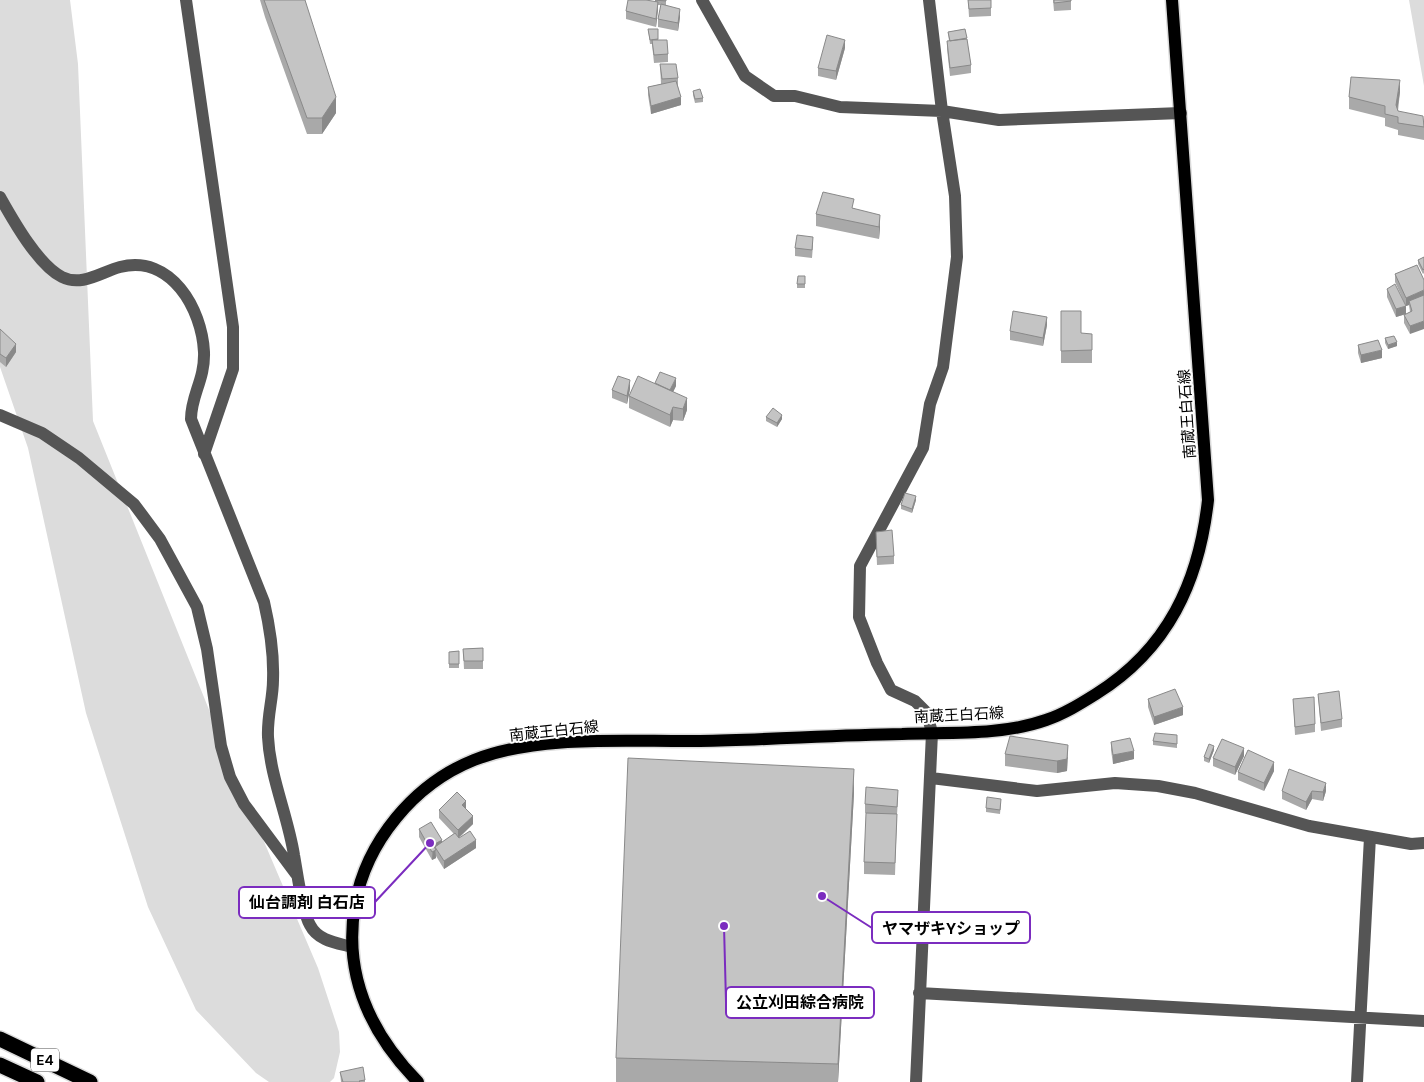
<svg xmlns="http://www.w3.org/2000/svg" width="1424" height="1082" font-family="'DM Sans','Noto Sans JP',sans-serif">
	<rect width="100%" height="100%" fill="#fff"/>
	<path fill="#dcdcdc" d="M0,0H70L78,64L93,421L230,762L318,968L339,1032L340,1052L334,1078L330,1082H269L256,1073L196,1010L148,907L86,713L28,448L0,367Z
		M1409,0H1424V86Z"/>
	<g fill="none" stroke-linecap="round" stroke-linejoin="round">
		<defs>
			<path id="major" d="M418,1082C370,1033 343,975 355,905C366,842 414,784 474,760C541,734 629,742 700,741C767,740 834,735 902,734C948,732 1001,736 1046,720C1064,714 1080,704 1096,694C1168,649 1199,582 1208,500L1172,0"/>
			<path id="highway" d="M0,1039L90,1082
				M0,1065L37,1082"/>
		</defs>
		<use href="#major" stroke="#dbdbdb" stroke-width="15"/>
		<use href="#highway" stroke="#dbdbdb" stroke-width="18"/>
		<path stroke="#555" stroke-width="12" d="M186,0L233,327V369L204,454
			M702,0L745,76L774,96H795L840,107L942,111L999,120L1181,113
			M0,197C13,220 38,265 62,277C82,287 101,272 120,267C171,254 202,309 204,352C205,380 191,395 191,419L264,602C270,628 274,653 273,680C273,699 267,716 268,737C270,777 288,816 294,855C297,871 302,912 310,925C318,941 337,943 352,947
			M0,415L42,433L79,458L134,504L160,539L197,607L207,649L221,746L230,777L244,804L296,874
			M931,778L1037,791L1115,783L1158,786L1195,793L1309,826L1411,844L1424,843
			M919,993L1424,1021
			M916,1082L932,733L927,713L915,701L891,690L877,663L859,617L860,566L923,448L930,404L943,367L957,257L955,196L942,111L929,0
			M1357,1082L1370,837"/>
		<use href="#major" stroke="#000" stroke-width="12"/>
		<use href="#highway" stroke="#000" stroke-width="15"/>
	</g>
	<path fill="#a9a9a9" d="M260,0H305L336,113L322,134H307L265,17Z
		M655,0H666V6L680,17L678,31L658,27V19L661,5H658L656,27L626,19V11L655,2Z
		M968,0H991V16L969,17Z
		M1053,0H1071V10L1054,11Z
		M648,29L658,39L668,54V62L654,63L652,44H650Z
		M965,29L971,65V73L950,76L947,49V41H949L948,32Z
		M845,48L836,80L818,76V68Z
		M660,64L678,78V86L681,105L651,114L648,95V87L661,84Z
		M693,91L703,98V102L695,103L693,95Z
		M1400,92L1398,111L1424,123V140L1398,135V130L1385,126V118L1349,109V97Z
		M854,208L880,227L879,239L816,226V214Z
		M813,245L812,258L795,256V248Z
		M1424,257V273L1423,274L1418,264V260Z
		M1417,265L1410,334L1404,323V315L1406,314L1396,317L1387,297V289L1406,314L1410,312L1409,305L1406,306L1395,282V274Z
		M805,276V288H797V284Z
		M1061,311L1092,346V363H1061Z
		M1047,325L1043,346L1010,340V331Z
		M0,329L16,352L6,367L0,362Z
		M1385,338L1397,346L1388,349L1385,343Z
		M1358,345L1382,358L1361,363L1358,353Z
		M655,383L676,386L673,392L687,410L683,421L673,420L670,427L629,408V396L655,384Z
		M630,389L627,404L612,398V390Z
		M766,417L782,419L777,427L766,421Z
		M916,500L912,513L901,509V505Z
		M876,540L894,556V564L877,565Z
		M483,648V669H464L463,649Z
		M459,651V668H449V652Z
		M1318,694L1342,719V727L1321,731Z
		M1148,699L1183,715L1154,725L1148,707Z
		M1293,699L1315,724V732L1295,735Z
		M1177,735V748L1153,745V741Z
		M1111,742L1134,759L1113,764L1111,750Z
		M1214,750L1209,763L1204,761V757Z
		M1005,754L1068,757L1067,771L1057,773L1005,766Z
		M1244,756L1235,775L1213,766V758Z
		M1274,771L1264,791L1238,780V772Z
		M1282,791H1326L1323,801L1312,799L1306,810L1282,799Z
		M854,793L838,1082H616V1058Z
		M898,798L897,815L895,875L864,874V862L868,813H865V804Z
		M1001,803L1000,814L986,812V808Z
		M439,810L473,824L459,838L476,848L444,869L436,856V858L432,860L419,837V829L442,842L454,834L439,818Z
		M340,1072L365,1080V1082H341Z"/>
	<path fill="#898989" d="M658,2V10L656,27V19Z
		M680,9V17L678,31V23Z
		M845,40V48L836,80V71Z
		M1400,80V92L1396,117V105Z
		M336,97V113L322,134V118Z
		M681,97V105L651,114V106Z
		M880,215V227L879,239V227Z
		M1424,290V298L1409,301V305L1406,306V298Z
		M1406,306V314L1396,317V309Z
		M1047,317V325L1043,346V338Z
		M1424,321V329L1410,334V326Z
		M1397,342V346L1388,349V345Z
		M16,344V352L6,367V358Z
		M1382,350V358L1361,363V355Z
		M676,378V386L670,398V390Z
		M630,380V389L627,404V396Z
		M687,398V410L683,421V409Z
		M673,407V420L670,427V415Z
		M782,415V419L777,427V423Z
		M916,496V500L912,513V509Z
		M1183,707V715L1154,725V717Z
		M1068,745L1067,771L1057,773V761Z
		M1214,746V750L1209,763V759Z
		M1244,748V756L1235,775V767Z
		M1134,751V759L1113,764V755Z
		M1274,762V771L1264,791V783Z
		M854,769V793L838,1082V1064Z
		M1326,783V791L1323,801V792Z
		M1312,791V799L1306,810V802Z
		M466,801V809L462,805Z
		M473,816V824L458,838V830Z
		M442,840V848L435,847L436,858L432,860L433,845Z
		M476,840V848L444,869V861Z"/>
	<path fill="#c4c4c4" stroke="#898989" d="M264,0H305L336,97L322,118H307Z
		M628,0H646L658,2L656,19L626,11Z
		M655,0H666V1Z
		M968,0H991V8L969,9Z
		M1054,0H1071V1L1054,3Z
		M661,4L680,9L678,23L658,19Z
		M648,29H658V39L650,40Z
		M965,29L967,38L950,41L948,32Z
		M827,35L845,40L836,71L818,68Z
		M967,39L971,65L950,68L947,41Z
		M652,40H667L668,54L654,55Z
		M660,64H676L678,78L662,79Z
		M1351,77L1400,80L1396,105L1398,111L1423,116L1424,127L1398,123V117L1385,114V106L1349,97Z
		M676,81L681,97L651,106L648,87Z
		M700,89L703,98L695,99L693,91Z
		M823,192L854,199L852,208L880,215L879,227L816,214Z
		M797,235L813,237L812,250L795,248Z
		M1424,257V269L1423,270L1418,260Z
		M1417,265L1424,280V290L1406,298L1395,274Z
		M798,276H805V284H797Z
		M1395,284L1406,306L1396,309L1387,289Z
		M1424,295V321L1410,326L1404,315L1412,311L1409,301Z
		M1013,311L1047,317L1043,338L1010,331Z
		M1061,311H1081V333L1092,334V350L1061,351Z
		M0,329L16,344L6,358L0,354Z
		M1394,336L1397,342L1388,345L1385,338Z
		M1378,340L1382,350L1361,355L1358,345Z
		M660,372L676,378L670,390L655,383Z
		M618,376L630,380L627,396L612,390Z
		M638,376L687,398L683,409L673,407L670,415L629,396Z
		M773,408L782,415L777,423L766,417Z
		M905,493L916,496L912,509L901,505Z
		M892,530L894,556L877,557L876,532Z
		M483,648V661H464L463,649Z
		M459,651V664H449V652Z
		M1175,689L1183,707L1154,717L1148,699Z
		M1339,691L1342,719L1321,723L1318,694Z
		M1314,697L1315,724L1295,727L1293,699Z
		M1155,733L1177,735V744L1153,741Z
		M1010,736L1068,745L1067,759L1057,761L1005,754Z
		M1130,738L1134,751L1113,755L1111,742Z
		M1222,739L1244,748L1235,767L1213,758Z
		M1209,744L1214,746L1209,759L1204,757Z
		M1248,750L1274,762L1264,783L1238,772Z
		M628,758L854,769L838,1064L616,1058Z
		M1289,769L1326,783L1323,792L1312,791L1306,802L1282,791Z
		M866,787L898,790L897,807L865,804Z
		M457,792L466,801L462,805L473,816L458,830L439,810Z
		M987,797L1001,799L1000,810L986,808Z
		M866,813L897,814L895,863L864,862Z
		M431,822L442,840L433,845L436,850L432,852L419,829Z
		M470,831L476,840L444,861L435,847L455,833L459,838Z
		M363,1067L365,1080L359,1081L360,1082H343L340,1072Z"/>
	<g text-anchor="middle" stroke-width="4" stroke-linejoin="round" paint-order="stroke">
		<rect fill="#fff" stroke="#4c4c4c" stroke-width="1" x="31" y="1048.5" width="28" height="23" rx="4"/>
		<g font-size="14" font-weight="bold" fill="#000">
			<text x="45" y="1065">E4</text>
		</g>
		<g font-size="15" fill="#000" stroke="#fff">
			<text transform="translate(1187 414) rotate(-94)" y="5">南蔵王白石線</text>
			<text transform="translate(959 715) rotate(-3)" y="5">南蔵王白石線</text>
			<text transform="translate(554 731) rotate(-6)" y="5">南蔵王白石線</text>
		</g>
	</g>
	<path fill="none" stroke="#7b2cbf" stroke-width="2" d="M430 843L375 902M822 896L872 928M724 926L726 1002"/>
	<g fill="#7b2cbf" stroke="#fff" stroke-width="2">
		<circle cx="430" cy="843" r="5"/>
		<circle cx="822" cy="896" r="5"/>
		<circle cx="724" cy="926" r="5"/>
	</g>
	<g fill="#fff" stroke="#7b2cbf" stroke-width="2">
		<rect x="239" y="887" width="136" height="31" rx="5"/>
		<rect x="872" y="912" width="158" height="31" rx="5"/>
		<rect x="726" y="987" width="148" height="31" rx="5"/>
	</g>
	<g font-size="16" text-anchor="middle" font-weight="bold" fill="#000">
		<text x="307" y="908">仙台調剤 白石店</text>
		<text x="951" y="934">ヤマザキYショップ</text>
		<text x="800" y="1008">公立刈田綜合病院</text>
	</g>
</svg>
